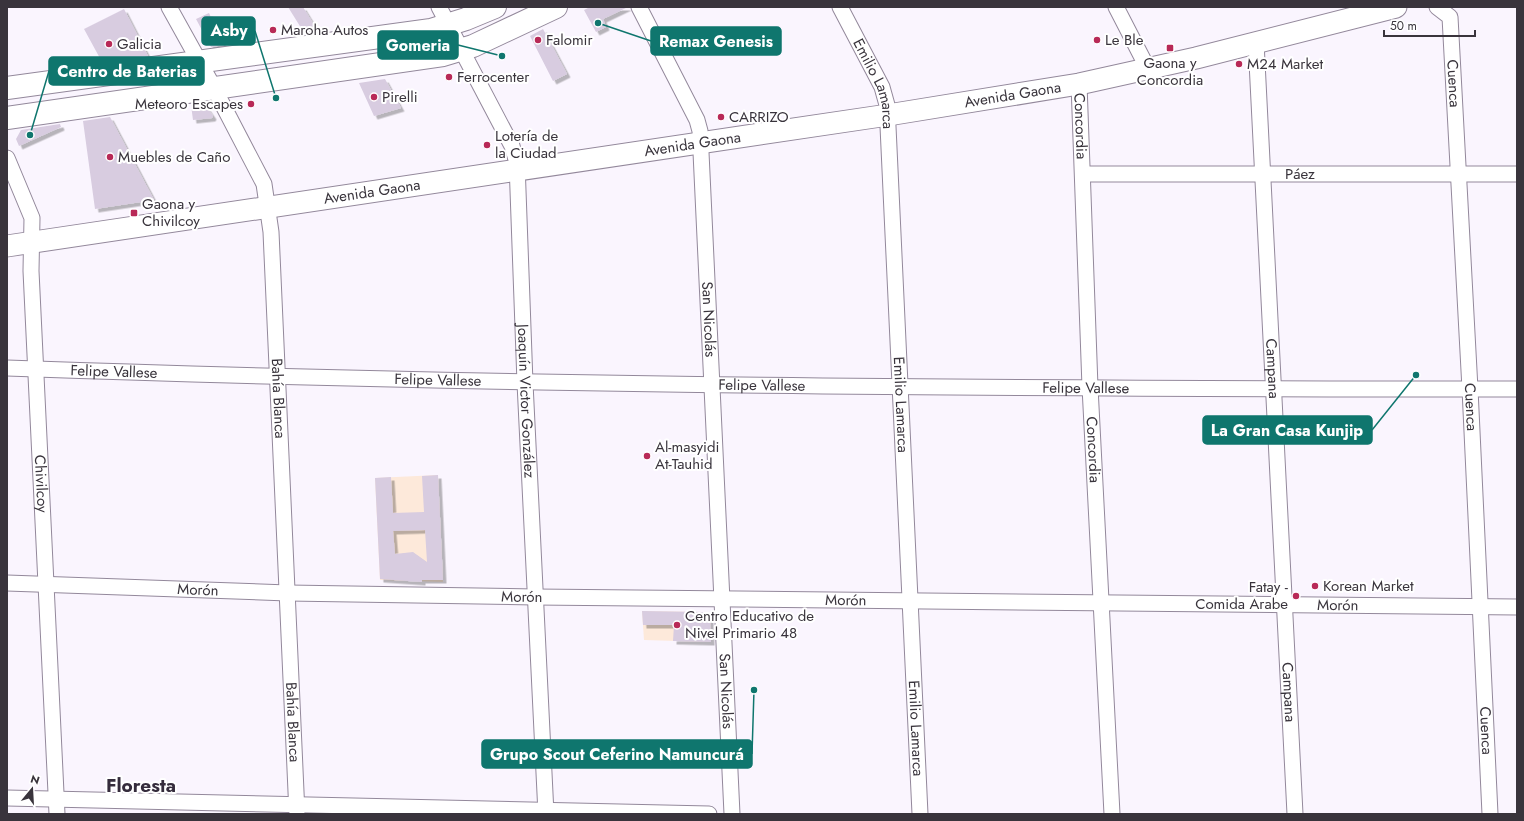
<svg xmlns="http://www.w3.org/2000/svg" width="1524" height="821" font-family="Jost,sans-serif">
	<defs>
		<filter id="shadow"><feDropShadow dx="3.5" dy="3.5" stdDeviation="0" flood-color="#0004"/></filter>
	</defs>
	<rect width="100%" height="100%" fill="#faf5fe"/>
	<path fill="#fde9da" d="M438,475L443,582L380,580L375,478Z
		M642,611L703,612L710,619L711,642L644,640Z"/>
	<path fill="#d8cce0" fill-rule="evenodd" filter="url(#shadow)" d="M288,7H303L317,30L303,31Z
		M590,7H628L603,19L606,27L596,32L584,10Z
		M124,9L148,56L102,62L84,29Z
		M209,13L224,45L211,47L196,19Z
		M543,29L567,74L553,81L530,36Z
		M385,79L401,108L374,116L359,83Z
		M204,103L213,116L212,118L193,120L191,105Z
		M110,117L154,200L95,209L83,121Z
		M60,124L61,127L19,146L16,139L21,130Z
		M438,475L443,580H422V582L380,579L375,478L391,477L393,513L424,512L422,476ZM425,530L427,562L413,552L395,554L393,531Z
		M642,611L703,612L710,619L711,642L673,641L674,625H643Z"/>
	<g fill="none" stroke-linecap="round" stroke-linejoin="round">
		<defs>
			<g id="minor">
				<path id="s1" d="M169,7L214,88L264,184L271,232L297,814"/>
				<path id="s2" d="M439,7L512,146L517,163L525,383L546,814"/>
				<path id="s3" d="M639,7L697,120L700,131L732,814"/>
				<path id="s4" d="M840,7L882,87L887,105L920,814"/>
				<path d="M1116,7L1148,69"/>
				<path id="s5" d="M1437,7L1450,17L1470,389L1490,814"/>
				<path id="s6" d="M1256,42L1295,814"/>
				<path id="s7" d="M1079,84L1090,387L1112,814"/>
				<path id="s8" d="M7,158L32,218L31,271L57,814"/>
				<path id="s9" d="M1083,174H1517"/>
				<path id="s10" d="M7,368C510,386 1014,389 1517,389"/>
				<path id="s11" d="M7,583L288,593L535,597L1517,607"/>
				<path d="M7,798L709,814"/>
			</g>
			<g id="secondary">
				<path id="s12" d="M7,246L888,115L1079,84L1196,58L1396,7"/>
			</g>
			<path id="primary" d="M7,88L431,30L466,19L495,7
				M7,118L443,55L473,46L556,7"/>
		</defs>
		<use href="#minor" stroke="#93889b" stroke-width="17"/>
		<use href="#secondary" stroke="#93889b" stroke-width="23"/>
		<use href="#primary" stroke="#93889b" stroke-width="24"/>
		<use href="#minor" stroke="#fff" stroke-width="15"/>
		<use href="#secondary" stroke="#fff" stroke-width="21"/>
		<use href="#primary" stroke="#fff" stroke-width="22"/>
	</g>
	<g fill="#b82957" stroke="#fff" stroke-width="1.5">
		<circle cx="273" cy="30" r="4"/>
		<circle cx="538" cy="40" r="4"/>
		<circle cx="1097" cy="40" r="4"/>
		<circle cx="109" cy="44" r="4"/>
		<rect x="1166" y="44" width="8" height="8" rx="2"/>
		<circle cx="1239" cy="64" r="4"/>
		<circle cx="449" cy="77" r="4"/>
		<circle cx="374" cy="97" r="4"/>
		<circle cx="251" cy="104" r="4"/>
		<circle cx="721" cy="117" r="4"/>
		<circle cx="487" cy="145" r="4"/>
		<circle cx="110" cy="157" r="4"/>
		<rect x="130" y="209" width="8" height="8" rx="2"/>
		<circle cx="647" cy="456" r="4"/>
		<circle cx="1315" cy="586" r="4"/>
		<circle cx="1296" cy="596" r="4"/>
		<circle cx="677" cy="625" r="4"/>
	</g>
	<g text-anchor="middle" stroke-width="4" stroke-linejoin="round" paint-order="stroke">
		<g font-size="15" fill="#39343c" stroke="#fff" text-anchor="start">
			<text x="281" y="35">Maroha Autos</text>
			<text x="546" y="45">Falomir</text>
			<text x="1105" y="45">Le Ble</text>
			<text x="117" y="49">Galicia</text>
			<text x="1170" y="68" text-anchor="middle">Gaona y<tspan x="1170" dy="17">Concordia</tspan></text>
			<text x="1247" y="69">M24 Market</text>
			<text x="457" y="82">Ferrocenter</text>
			<text x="382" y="102">Pirelli</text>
			<text x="243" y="109" text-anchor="end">Meteoro Escapes</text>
			<text x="729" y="122">CARRIZO</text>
			<text x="495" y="141">Lotería de<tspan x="495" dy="17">la Ciudad</tspan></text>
			<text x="118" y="162">Muebles de Caño</text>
			<text x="142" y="209">Gaona y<tspan x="142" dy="17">Chivilcoy</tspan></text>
			<text x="655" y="452">Al-masyidi<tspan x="655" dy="17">At-Tauhid</tspan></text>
			<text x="1323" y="591">Korean Market</text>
			<text x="1288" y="592" text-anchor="end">Fatay -<tspan x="1288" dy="17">Comida Arabe</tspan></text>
			<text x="685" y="621">Centro Educativo de<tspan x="685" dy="17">Nivel Primario 48</tspan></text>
		</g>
		<g font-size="15" fill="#39343c" stroke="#fff">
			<text dy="5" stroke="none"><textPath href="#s5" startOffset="83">Cuenca</textPath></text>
			<text dy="5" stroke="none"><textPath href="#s4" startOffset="85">Emilio Lamarca</textPath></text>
			<text dy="5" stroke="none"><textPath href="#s12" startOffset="1017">Avenida Gaona</textPath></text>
			<text dy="5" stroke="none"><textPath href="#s7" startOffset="42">Concordia</textPath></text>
			<text dy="5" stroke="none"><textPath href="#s12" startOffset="693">Avenida Gaona</textPath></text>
			<text dy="5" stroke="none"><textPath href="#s9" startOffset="217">Páez</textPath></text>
			<text dy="5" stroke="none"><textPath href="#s12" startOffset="369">Avenida Gaona</textPath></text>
			<text dy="5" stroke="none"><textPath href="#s3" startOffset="327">San Nicolás</textPath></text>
			<text dy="5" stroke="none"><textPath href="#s6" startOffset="327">Campana</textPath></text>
			<text dy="5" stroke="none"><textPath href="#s10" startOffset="107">Felipe Vallese</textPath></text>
			<text dy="5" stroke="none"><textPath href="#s10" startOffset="431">Felipe Vallese</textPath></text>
			<text dy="5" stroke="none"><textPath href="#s10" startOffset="755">Felipe Vallese</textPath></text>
			<text dy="5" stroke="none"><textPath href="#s10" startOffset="1079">Felipe Vallese</textPath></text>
			<text dy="5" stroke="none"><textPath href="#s1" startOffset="416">Bahía Blanca</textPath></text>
			<text dy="5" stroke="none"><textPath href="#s2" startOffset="413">Joaquín Victor González</textPath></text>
			<text dy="5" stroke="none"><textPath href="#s4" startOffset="409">Emilio Lamarca</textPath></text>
			<text dy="5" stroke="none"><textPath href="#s5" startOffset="407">Cuenca</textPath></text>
			<text dy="5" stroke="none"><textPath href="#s7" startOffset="366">Concordia</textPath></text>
			<text dy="5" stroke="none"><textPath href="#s8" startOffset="331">Chivilcoy</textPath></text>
			<text dy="5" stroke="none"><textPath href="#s11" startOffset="191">Morón</textPath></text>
			<text dy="5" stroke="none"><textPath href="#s11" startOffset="515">Morón</textPath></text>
			<text dy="5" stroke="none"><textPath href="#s11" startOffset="839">Morón</textPath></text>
			<text dy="5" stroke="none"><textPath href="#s11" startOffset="1331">Morón</textPath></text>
			<text dy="5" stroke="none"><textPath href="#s3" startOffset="699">San Nicolás</textPath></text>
			<text dy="5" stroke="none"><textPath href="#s6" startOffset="651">Campana</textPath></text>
			<text dy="5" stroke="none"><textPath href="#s1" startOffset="740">Bahía Blanca</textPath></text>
			<text dy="5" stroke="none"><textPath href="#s4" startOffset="733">Emilio Lamarca</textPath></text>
			<text dy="5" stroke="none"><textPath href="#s5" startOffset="731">Cuenca</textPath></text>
		</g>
		<g font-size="19" font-weight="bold" fill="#352c3c" stroke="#fff">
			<text x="141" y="792">Floresta</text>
		</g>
	</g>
	<path fill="none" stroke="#0f766e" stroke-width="1.5" d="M276 98L255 31M598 23L651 41M502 56L458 45M30 135L49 71M1416 375L1372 430M754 690L752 754"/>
	<g fill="#0f766e" stroke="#fff" stroke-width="1.5">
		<circle cx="276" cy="98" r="4"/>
		<circle cx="598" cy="23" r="4"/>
		<circle cx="502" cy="56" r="4"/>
		<circle cx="30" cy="135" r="4"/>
		<circle cx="1416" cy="375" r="4"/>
		<circle cx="754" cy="690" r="4"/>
	</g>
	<g fill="#0f766e" stroke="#0f766e" stroke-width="1.5">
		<rect x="202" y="17" width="53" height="28" rx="4"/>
		<rect x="651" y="27" width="130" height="28" rx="4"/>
		<rect x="378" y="31" width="80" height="28" rx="4"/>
		<rect x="49" y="57" width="155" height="28" rx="4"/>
		<rect x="1203" y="416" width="169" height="28" rx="4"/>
		<rect x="482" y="740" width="270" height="28" rx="4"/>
	</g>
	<g font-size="16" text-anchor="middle" font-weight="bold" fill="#fff">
		<text x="229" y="36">Asby</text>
		<text x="716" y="47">Remax Genesis</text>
		<text x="418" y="51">Gomeria</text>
		<text x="127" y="77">Centro de Baterias</text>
		<text x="1287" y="436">La Gran Casa Kunjip</text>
		<text x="617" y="760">Grupo Scout Ceferino Namuncurá</text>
	</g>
	<rect width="1524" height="821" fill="none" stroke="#39343c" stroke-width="16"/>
	<g transform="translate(32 789) rotate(18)" stroke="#ffffff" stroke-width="3" paint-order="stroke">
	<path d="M0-3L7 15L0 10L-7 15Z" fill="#39343c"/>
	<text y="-6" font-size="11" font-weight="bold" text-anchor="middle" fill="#39343c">N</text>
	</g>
	<path d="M1384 30v6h91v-6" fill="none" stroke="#39343c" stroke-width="2"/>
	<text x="1390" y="30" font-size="12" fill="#39343c" stroke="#ffffff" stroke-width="3" paint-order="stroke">50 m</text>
</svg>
